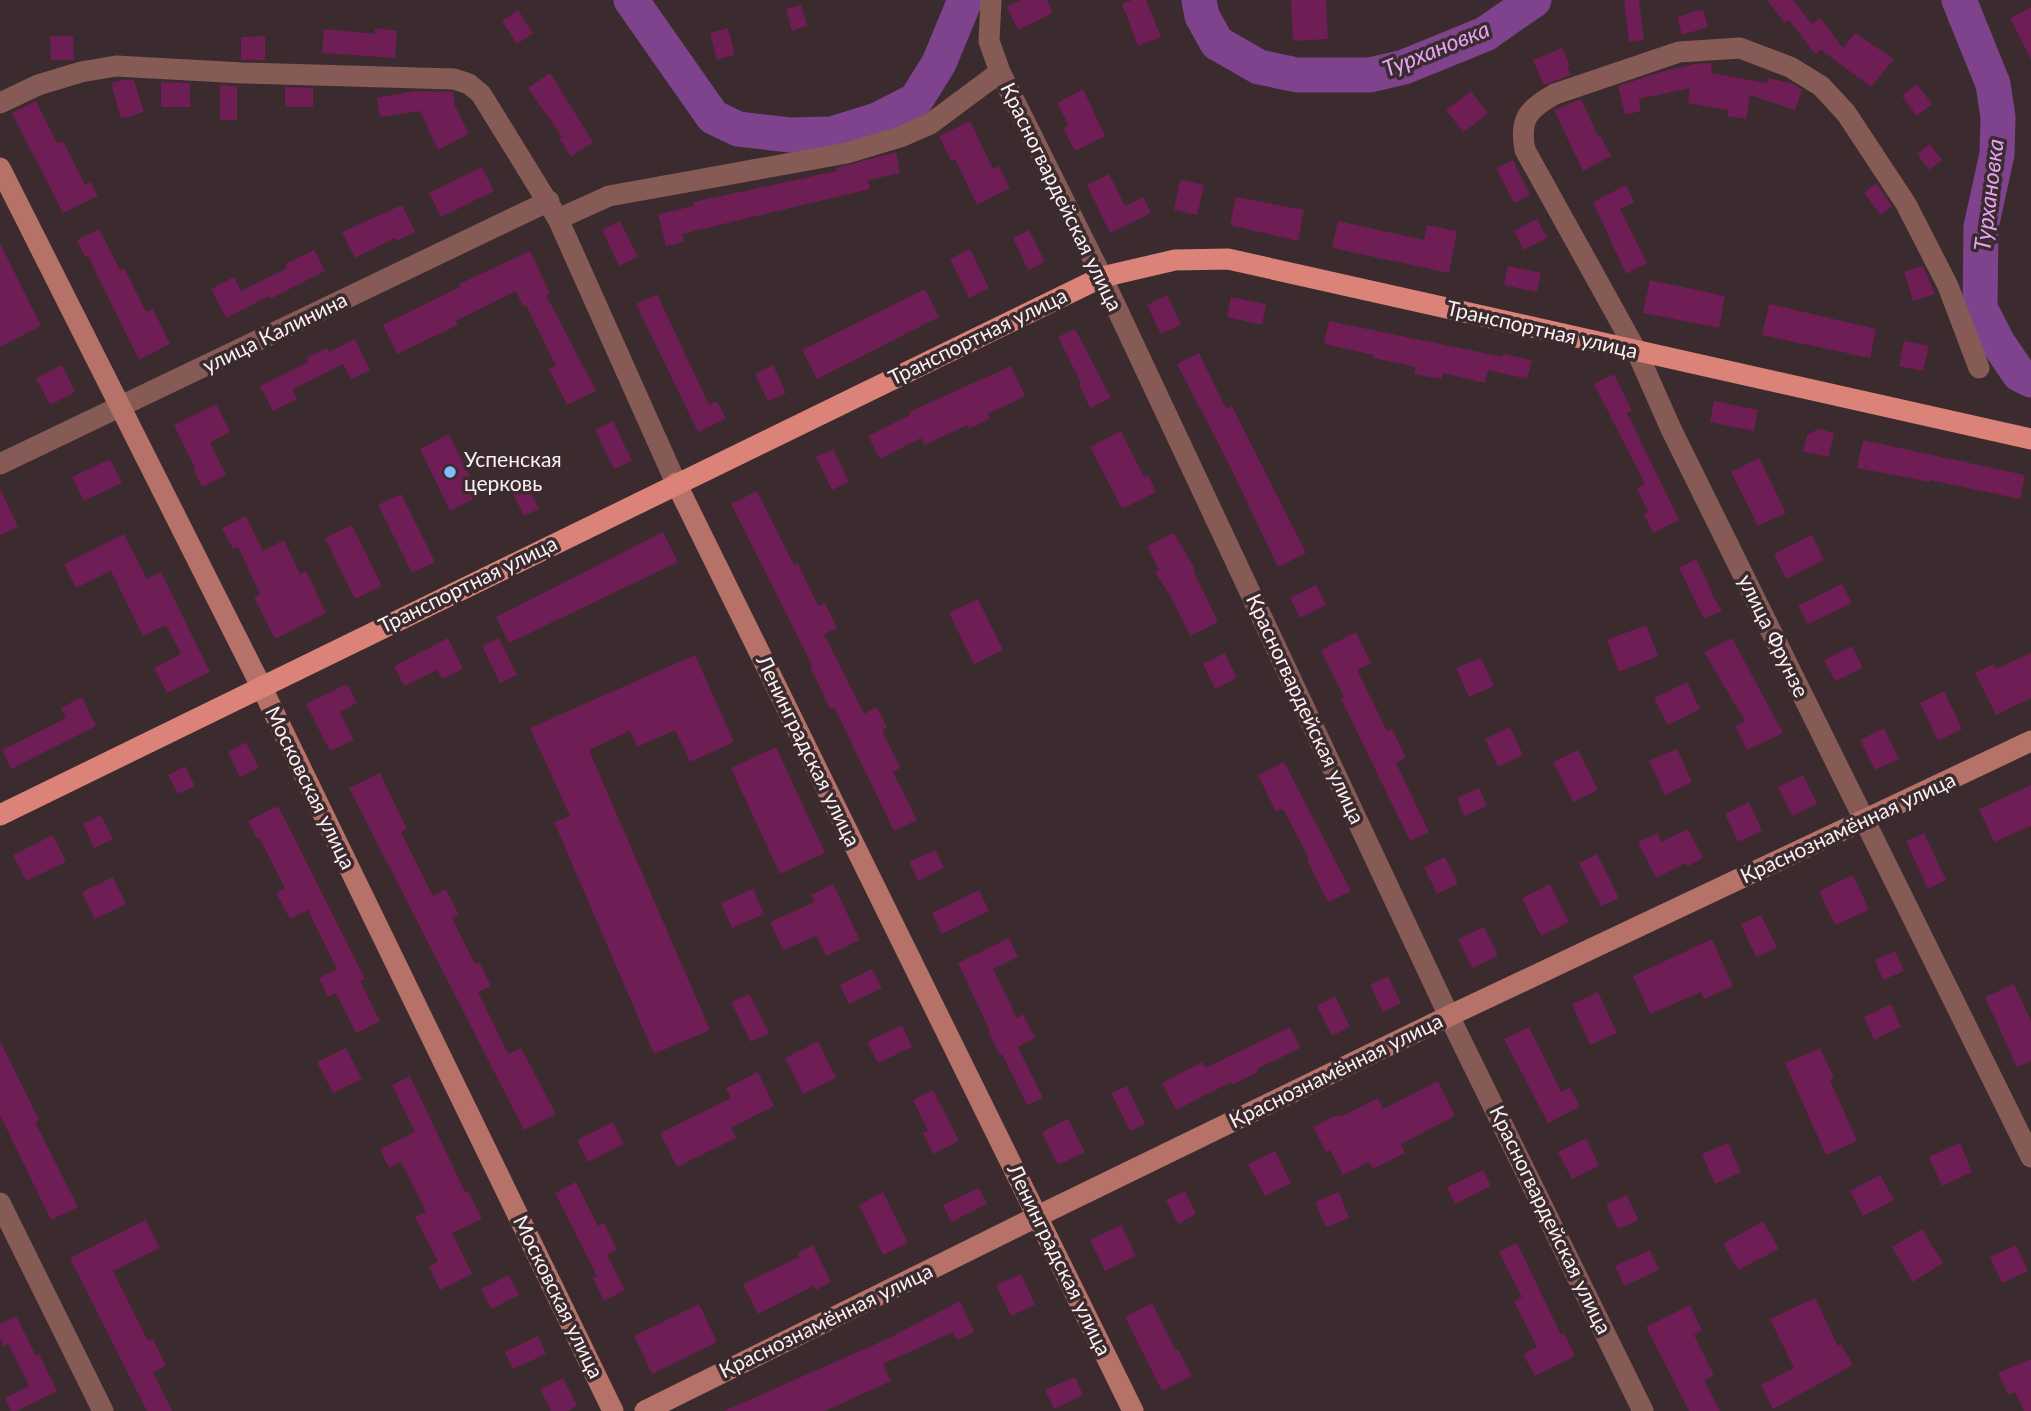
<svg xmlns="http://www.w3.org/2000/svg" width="2031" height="1411" font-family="Lato,sans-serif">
	<rect width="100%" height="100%" fill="#3b2b2e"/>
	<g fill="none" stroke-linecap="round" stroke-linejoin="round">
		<path stroke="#7f438d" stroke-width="35" d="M631,0L713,117L738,129L790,135L832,134L877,120L916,100L939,63L965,0
			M1199,0L1202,16L1217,43L1259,67L1297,75H1370L1404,67L1485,34L1534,0
			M1959,0L1993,84L1998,117L1997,154L1981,227L1980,308L1998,343L2019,374L2031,380"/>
	</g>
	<path fill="#6e1d55" d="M1021,0H1047L1053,13L1018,30L1007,7Z
		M1132,0H1146L1161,37L1138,46L1122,4Z
		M1291,0H1326L1328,39L1293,41Z
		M1624,0H1639L1644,40L1629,42Z
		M1767,0H1793L1812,24L1820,18L1843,48L1855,33L1894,59L1871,87L1821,50L1815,54L1789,20L1785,23Z
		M801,5L807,26L792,31L786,9Z
		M2031,7V59L2010,18Z
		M1703,9L1708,27L1682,35L1677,17Z
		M518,10L533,33L517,44L502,21Z
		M375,28L397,31L395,58L322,53L324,29L375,34Z
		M728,28L735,55L717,60L710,33Z
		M50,36H73L74,60H51Z
		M265,36V60H241V37Z
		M1562,48L1570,66L1567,67L1571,75L1544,85L1533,60Z
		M1712,63L1711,73L1767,83L1768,78L1791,83L1802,90L1795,110L1750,95L1746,119L1727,116L1728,110L1688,103L1690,88L1639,99L1641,111L1625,115L1618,86L1664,71L1694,64Z
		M550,73L593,142L571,157L559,138L562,137L528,88Z
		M124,80H134L144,112L121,119L111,83Z
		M161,82L190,83V107H161Z
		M1917,84L1932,104L1917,116L1902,96Z
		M220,85L237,86V120H220Z
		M285,87L313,88V107H285Z
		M1083,89L1105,136L1075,151L1063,128L1069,126L1057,103Z
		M415,91L453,92L455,106L469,134L438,150L420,111L380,117L377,98Z
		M1471,91L1488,114L1463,132L1446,110Z
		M1581,99L1598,136L1600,135L1611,156L1583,171L1554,110Z
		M36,101L57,143L63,141L85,185L91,182L98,196L63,213L12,113Z
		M970,121L993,169L999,166L1010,188L977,205L955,159L951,161L939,136Z
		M1930,144L1942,160L1929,170L1917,154Z
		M896,152L900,173L868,180L870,189L682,234L684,242L666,246L658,214L694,206L693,202L837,171V168Z
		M1513,160L1530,195L1514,203L1496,168Z
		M482,167L494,191L441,217L429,193Z
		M1109,174L1125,206L1143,197L1151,213L1110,233L1087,185Z
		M1180,180L1204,185L1197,215L1174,210Z
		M1876,183L1892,206L1881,215L1864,193Z
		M1626,185L1634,202L1620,209L1647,263L1626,274L1593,202Z
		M1236,197L1304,210L1298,241L1230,225Z
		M402,205L415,232L397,241L395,238L355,258L342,232Z
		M1537,219L1547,238L1524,250L1514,231Z
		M620,221L638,257L619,266L602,230Z
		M1338,221L1424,240L1427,225L1457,231L1449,273L1332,248Z
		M99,229L120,270L124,268L146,312L153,309L170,344L139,360L88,256L85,257L77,240Z
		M1029,230L1045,262L1028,270L1013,238Z
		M0,243L41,326L0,347Z
		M970,249L989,288L969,298L950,259Z
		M314,250L325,271L270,299L269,296L226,318L211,289L234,277L241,291L287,268L285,264Z
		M530,251L550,293L546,295L596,391L567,405L549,369L556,366L526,305L523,306L516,291L456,321L458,325L397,354L383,325L460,287L459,284Z
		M1508,266L1541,273L1537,292L1504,285Z
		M1923,266L1935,294L1913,301L1904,272Z
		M1650,280L1725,296L1719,328L1643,313Z
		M925,289L939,317L817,379L802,350Z
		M657,294L709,405L717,401L726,419L698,432L636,304Z
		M1167,295L1181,325L1161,334L1147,305Z
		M1231,297L1266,304L1262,325L1227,317Z
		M1769,304L1876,329L1870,358L1762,335Z
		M1329,321L1503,357V354L1532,360L1527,379L1488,370L1485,383L1443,373L1441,379L1414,374L1416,367L1373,358L1374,355L1324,344Z
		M1075,329L1111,398L1090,408L1079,384L1081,383L1058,337Z
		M355,339L370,370L351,379L343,364L292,390L297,399L273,411L260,386L308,362L306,358L327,348L329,352Z
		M1904,341L1929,346L1923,371L1899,366Z
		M1199,353L1226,409L1232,406L1306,553L1278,567L1226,458L1177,364Z
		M62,365L75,392L50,405L36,378Z
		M773,365L786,393L768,401L755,374Z
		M1011,366L1025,396L988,414L990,419L969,429L967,425L925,445L921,438L880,459L868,436L910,415L909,412Z
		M1614,374L1632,411L1627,413L1679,520L1653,533L1644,514L1648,512L1637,488L1645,484L1594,384Z
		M1714,401L1758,410L1754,431L1710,422Z
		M216,404L230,432L210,442L226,475L202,487L193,469L195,468L174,425Z
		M613,421L632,461L614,469L595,430Z
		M1818,429L1834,433L1829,457L1803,452L1807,435Z
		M1121,431L1144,477L1148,475L1156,492L1122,509L1090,447Z
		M449,434L480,496L450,511L420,449Z
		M1863,440L2025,475L2020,499L1930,480V482L1857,468Z
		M833,449L849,482L832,490L816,457Z
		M1759,458L1786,513L1758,526L1731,472Z
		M110,459L122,483L84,501L72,477Z
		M525,480L539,509L524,516L510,487Z
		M0,489L18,527L0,535Z
		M757,491L794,565L798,564L818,606L825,603L837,628L824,634L864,714L877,707L887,727L882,730L900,768L893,772L917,820L894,831L834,707L830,709L810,666L812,665L731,504Z
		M401,494L435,562L412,573L378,505Z
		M246,516L263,551L284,540L300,574L306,571L326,613L275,639L254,597L260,594L238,547L233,549L222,528Z
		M352,525L382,586L355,599L325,538Z
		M663,532L678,562L509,643L496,617Z
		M1174,533L1195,569L1193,570L1218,622L1190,636L1171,597L1155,572L1159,570L1147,546Z
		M124,534L147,579L161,572L210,672L167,693L154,668L181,654L166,625L143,636L111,571L76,588L64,564Z
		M1812,535L1824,560L1786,579L1774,554Z
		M1696,559L1712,592L1711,593L1722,611L1704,619L1679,568Z
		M1842,584L1852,603L1808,624L1798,606Z
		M1316,585L1326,605L1300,618L1290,598Z
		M978,599L1003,650L974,664L949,613Z
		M1646,625L1658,656L1619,672L1607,640Z
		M1356,632L1371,663L1357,670L1387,731L1392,729L1406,758L1396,763L1429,832L1410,841L1341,699L1344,697L1321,650Z
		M448,638L463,669L442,679L437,670L404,686L394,666Z
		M499,638L517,675L500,683L482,646Z
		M1732,638L1783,733L1747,750L1735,726L1745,721L1704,652Z
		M1852,646L1863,668L1835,681L1824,660Z
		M1225,653L1237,678L1215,689L1203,664Z
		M2031,653V698L1996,715L1975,673L1994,664L1996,669Z
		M695,655L734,742L690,762L675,730L637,747L630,731L589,750L710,1030L654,1054L554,822L570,816L530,728Z
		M1481,658L1494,686L1469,697L1456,668Z
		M1687,682L1700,709L1668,725L1654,698Z
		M347,684L357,703L340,712L354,740L330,751L306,704Z
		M1944,691L1962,729L1938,741L1920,703Z
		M82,697L96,726L11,769L2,750L66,718L61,708Z
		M1510,727L1523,755L1498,767L1485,739Z
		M1884,728L1899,759L1875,770L1860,740Z
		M246,742L259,768L240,777L228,752Z
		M776,747L825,853L780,874L731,768Z
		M1677,749L1692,782L1665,795L1649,761Z
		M1578,750L1598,790L1573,802L1553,762Z
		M1284,762L1351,891L1328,902L1307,860L1309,858L1283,809L1276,812L1258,775Z
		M185,766L195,786L178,794L168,775Z
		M380,773L407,829L401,832L433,896L446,889L459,915L452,918L475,964L479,962L491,986L478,992L508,1054L521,1048L556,1114L524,1130L349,788Z
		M1803,775L1817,804L1792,816L1778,787Z
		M2031,785V826L1994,842L1979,809Z
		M1479,788L1487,806L1464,816L1457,798Z
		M1749,802L1762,831L1738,842L1725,814Z
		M278,806L365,979L360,981L380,1021L356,1033L336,993L328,997L319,978L337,969L308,910L290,919L276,893L285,888L259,837L257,839L248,821Z
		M101,815L113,839L94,848L83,824Z
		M1688,829L1703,858L1688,866L1686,863L1656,878L1638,842L1657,833L1661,842Z
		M1924,833L1946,880L1928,889L1906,841Z
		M53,835L66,862L26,881L13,855Z
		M935,850L944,868L918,881L909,862Z
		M1597,854L1619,898L1601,906L1579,863Z
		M1445,857L1458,884L1437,894L1424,867Z
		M1853,875L1869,910L1835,925L1819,891Z
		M113,877L126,904L95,919L82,892Z
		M833,884L860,940L826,956L816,936L783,950L770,922L815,902L811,895Z
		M1550,884L1569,922L1541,936L1522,898Z
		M753,889L764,914L732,928L721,903Z
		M979,890L989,911L942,934L932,913Z
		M1761,915L1777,948L1756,957L1741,924Z
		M1484,927L1498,956L1472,968L1458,939Z
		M1009,938L1018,957L993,969L1017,1018L1023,1014L1035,1038L1018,1047L1043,1098L1027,1105L1002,1054L1000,1055L988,1032L990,1031L958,963Z
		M1712,939L1733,986L1704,999L1701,992L1650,1014L1633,976Z
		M1895,951L1904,971L1883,980L1875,960Z
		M872,969L882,988L849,1004L840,985Z
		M1388,976L1401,1003L1383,1012L1370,985Z
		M2014,984L2031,1021V1061L2017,1067L1985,997Z
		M1598,992L1617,1033L1590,1045L1572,1004Z
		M749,994L769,1033L751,1042L731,1002Z
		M1335,996L1350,1027L1332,1036L1317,1006Z
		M1891,1004L1901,1027L1874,1040L1864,1017Z
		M902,1025L912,1047L878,1063L867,1042Z
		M1290,1027L1300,1048L1257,1069L1258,1072L1232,1085L1231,1082L1176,1110L1162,1083L1202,1062L1205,1068Z
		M1529,1027L1561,1092L1570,1087L1580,1107L1548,1123L1504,1039Z
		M0,1041L39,1120L35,1122L78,1207L51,1220L0,1115Z
		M818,1041L836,1078L803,1094L785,1058Z
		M346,1048L362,1079L333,1093L317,1062Z
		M1820,1048L1834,1078L1830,1080L1857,1141L1826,1155L1785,1063Z
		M758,1072L774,1106L731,1128L736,1138L677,1167L660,1133L731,1098L726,1088Z
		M410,1076L465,1192L468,1191L482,1219L452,1233L472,1274L440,1290L429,1267L438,1262L415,1217L426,1212L401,1162L389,1168L380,1149L415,1132L392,1085Z
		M1438,1081L1455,1116L1401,1144L1405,1153L1373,1169L1369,1162L1343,1175L1330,1150L1326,1152L1313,1127L1339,1114L1340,1117L1378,1098L1383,1109Z
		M1127,1086L1145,1124L1130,1131L1111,1093Z
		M933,1090L959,1141L933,1154L923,1133L928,1131L913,1100Z
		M1068,1119L1085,1152L1058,1165L1042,1132Z
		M613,1122L624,1144L588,1162L577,1140Z
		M1586,1138L1599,1166L1572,1179L1558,1152Z
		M1728,1143L1741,1172L1715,1184L1702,1154Z
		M1960,1143L1972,1172L1942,1186L1929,1157Z
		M1275,1151L1291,1183L1265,1196L1248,1164Z
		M1483,1170L1491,1186L1455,1204L1447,1187Z
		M1880,1175L1894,1200L1863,1216L1850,1191Z
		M576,1182L598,1226L604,1223L617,1250L607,1255L625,1290L604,1301L593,1278L597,1276L555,1193Z
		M979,1188L987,1204L951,1222L943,1205Z
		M1185,1191L1196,1214L1178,1224L1166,1200Z
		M883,1192L908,1243L883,1255L859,1205Z
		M1339,1192L1349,1218L1326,1227L1315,1202Z
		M1627,1195L1638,1220L1618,1229L1606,1204Z
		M146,1220L160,1248L113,1271L148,1341L153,1339L166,1366L153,1372L172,1411H147L70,1258Z
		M1763,1221L1779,1249L1738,1270L1723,1244Z
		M1121,1225L1136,1256L1105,1271L1090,1240Z
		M1922,1229L1943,1263L1913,1282L1892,1247Z
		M1517,1243L1561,1335L1564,1333L1575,1356L1535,1376L1523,1354L1537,1347L1514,1301L1522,1297L1499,1252Z
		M813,1245L831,1282L816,1290L814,1286L758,1314L743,1284L799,1257L797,1253Z
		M2016,1245L2028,1271L2002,1283L1990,1257Z
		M1650,1250L1659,1270L1624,1286L1615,1266Z
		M1021,1274L1035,1305L1011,1316L996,1285Z
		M509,1275L519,1295L491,1309L481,1289Z
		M1815,1298L1838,1346L1841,1344L1853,1365L1773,1409L1761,1385L1794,1368L1770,1319Z
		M960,1301L974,1332L957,1340L953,1332L883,1364L891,1381L825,1411H724L887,1339Z
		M1152,1303L1175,1350L1178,1349L1192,1376L1162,1391L1125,1317Z
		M699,1304L717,1342L652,1374L634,1336Z
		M1690,1305L1702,1331L1694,1335L1714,1375L1704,1380L1720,1411H1689L1646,1327Z
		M16,1316L36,1356L39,1354L57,1391L17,1411H11L5,1398L29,1386L8,1344L4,1347L0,1338V1324Z
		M538,1336L546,1354L513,1369L505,1352Z
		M2031,1359V1411H2024L2015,1392L2008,1395L1998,1373Z
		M1075,1377L1083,1395L1054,1409L1045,1390Z
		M563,1378L577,1406L568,1411H551L540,1389Z"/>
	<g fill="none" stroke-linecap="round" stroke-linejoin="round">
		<path stroke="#865b55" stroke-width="21" d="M991,0L989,41L1000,72L1102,277L1449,1016L1643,1411
			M0,103L38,85L81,72L116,66L243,73L454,79L469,84L481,94L558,219L676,483
			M558,219L609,196L847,153L900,137L930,124L1000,72
			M1979,368L1948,286L1906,204L1846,113L1821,86L1790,67L1740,48L1679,52L1555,94C1528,109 1519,119 1525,150L1637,352L1671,429L2031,1157
			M0,464L549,201
			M0,1203L103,1411"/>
		<path stroke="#b67269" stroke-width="21" d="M0,168L261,686L613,1411
			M676,483L1133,1411
			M645,1411L1038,1216L1449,1016L2031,741"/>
		<path stroke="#db8378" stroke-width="21" d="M0,815L1102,277L1175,260L1228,259L2031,439"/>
	</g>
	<circle fill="#83bcfb" stroke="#3b2b2e" stroke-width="2.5" cx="450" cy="472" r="7"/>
	<g text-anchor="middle" stroke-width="7" stroke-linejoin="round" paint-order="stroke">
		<g font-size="21" fill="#fbf0f2" stroke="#3b2b2e">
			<text transform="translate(1061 197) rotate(64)" y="7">Красногвардейская улица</text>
			<text transform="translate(1542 330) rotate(13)" y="7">Транспортная улица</text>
			<text transform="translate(275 333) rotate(-26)" y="7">улица Калинина</text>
			<text transform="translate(978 337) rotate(-26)" y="7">Транспортная улица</text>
			<text transform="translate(468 585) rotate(-26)" y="7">Транспортная улица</text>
			<text transform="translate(1773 636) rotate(64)" y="7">улица Фрунзе</text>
			<text transform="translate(1305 709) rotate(65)" y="7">Красногвардейская улица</text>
			<text transform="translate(808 751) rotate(64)" y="7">Ленинградская улица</text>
			<text transform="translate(310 788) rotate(64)" y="7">Московская улица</text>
			<text transform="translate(1848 828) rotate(-25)" y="7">Краснознамённая улица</text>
			<text transform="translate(1336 1071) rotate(-26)" y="7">Краснознамённая улица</text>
			<text transform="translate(1550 1220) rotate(64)" y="7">Красногвардейская улица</text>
			<text transform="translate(1059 1260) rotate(64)" y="7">Ленинградская улица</text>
			<text transform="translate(558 1297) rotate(64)" y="7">Московская улица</text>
			<text transform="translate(826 1321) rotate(-26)" y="7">Краснознамённая улица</text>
		</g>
		<g font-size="21" fill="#fbf0f2" stroke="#3b2b2e" text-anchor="start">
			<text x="464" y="467">Успенская<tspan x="464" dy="24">церковь</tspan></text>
		</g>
		<g font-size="23" font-style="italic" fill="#e4a4f4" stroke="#3b2b2e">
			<text transform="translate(1436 49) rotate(-22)" y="8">Турхановка</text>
			<text transform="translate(1989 195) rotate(-83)" y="8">Турхановка</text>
		</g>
	</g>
</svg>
